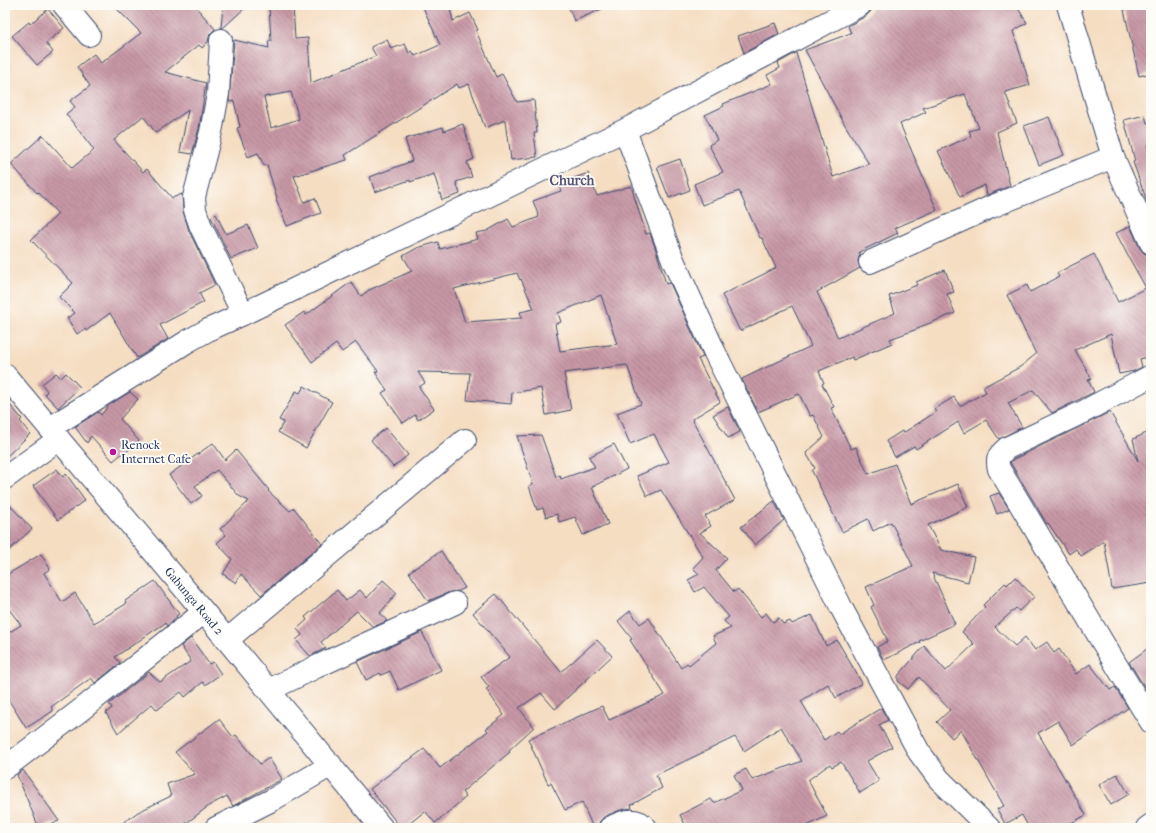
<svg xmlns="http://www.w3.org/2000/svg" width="1156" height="833" font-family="'IM FELL French Canon',serif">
	<defs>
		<pattern id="building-back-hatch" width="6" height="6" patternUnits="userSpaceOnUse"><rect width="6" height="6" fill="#c797a6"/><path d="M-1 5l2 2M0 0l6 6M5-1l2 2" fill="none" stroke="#a17c8a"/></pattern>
	</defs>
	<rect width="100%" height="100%" fill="#fdfcf7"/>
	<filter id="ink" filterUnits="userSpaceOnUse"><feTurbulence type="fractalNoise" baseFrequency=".025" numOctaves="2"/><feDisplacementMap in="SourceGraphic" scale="8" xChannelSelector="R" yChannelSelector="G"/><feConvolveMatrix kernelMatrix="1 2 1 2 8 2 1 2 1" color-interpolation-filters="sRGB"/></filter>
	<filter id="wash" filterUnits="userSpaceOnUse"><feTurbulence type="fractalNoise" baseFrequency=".012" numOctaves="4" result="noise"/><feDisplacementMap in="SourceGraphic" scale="16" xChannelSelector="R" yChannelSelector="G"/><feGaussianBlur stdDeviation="0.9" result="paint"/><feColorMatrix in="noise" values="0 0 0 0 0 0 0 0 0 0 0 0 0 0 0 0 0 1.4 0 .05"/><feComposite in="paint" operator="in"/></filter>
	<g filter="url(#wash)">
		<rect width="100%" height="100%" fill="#f5ddc1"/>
		<g id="blocks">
			<path fill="url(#building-back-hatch)" fill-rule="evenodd" d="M113,5H194L215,29L210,34L208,42L202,48L199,45L165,72L206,83L199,129L192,154L180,152L188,110L156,133L143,116L114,140L143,172L147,169L172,198L182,194L183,211L189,231L215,285L199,293L204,302L160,325L168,339L137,358L110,313L86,331L85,329L77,334L67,318L75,313L59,297L73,283L31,240L58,214L38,192L37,193L11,164L43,135L72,168L94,150L66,114L75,107L70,101L90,86L77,67L94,54L101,63L141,33Z
				M223,5H248L223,28H221Z
				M269,5H293L295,39L308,38L311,83L376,56L371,47L387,39L391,49L405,44L409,53L412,51L415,56L440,45L422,5H449L453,21L470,13L478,30L476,31L496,77L502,74L517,102L534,100L537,133H534L537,157L511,160L508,135L507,136L505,120L485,128L469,84L459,88L457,84L345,155L347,160L294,176L304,202L315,198L321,213L287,226L276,199L277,198L267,165L264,166L258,153L248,157L237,128L240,127L234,101L229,102L234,40L269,48L268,41H271ZM291,92L299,119L271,128L264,97Z
				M577,5H611L574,21L569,8Z
				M872,5H1016L1027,23L1013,31L1030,85L1005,92L1017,123L997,132L1010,186L987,195L985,185L960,197L938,151L971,136L969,131L979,128L965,94L923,108L926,112L900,124L937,210L895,228L898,233L859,252L860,254L858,261L860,268L817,292L838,338L895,313L889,296L917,285L916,282L945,270L954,292L947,294L955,313L920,327V328L890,339L892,343L853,360L852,357L819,371L824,383L822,384L834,407L831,408L851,449L856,447L868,474L895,464L911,504L958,484L968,507L928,525L941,550L974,557L968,582L932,573L955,624L919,641L920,642L884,660L877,647L888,641L871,607L874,605L866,587L913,566L891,522L873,531L868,519L842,532L812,471L815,468L806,453L824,437L813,415L810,416L799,394L758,412L742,379L811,346L792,306L740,331L722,295L776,268L762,238H760L739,191L702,205L694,184L723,172L709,145L717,140L705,115L724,106L723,104L772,84L767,75L780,68L778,63L796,53L833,177L869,164L845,125L805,50L851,33L848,26L866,16L871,11Z
				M1146,5H1151V73L1139,76L1124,10Z
				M48,9L64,28L46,43L53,52L37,65L12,36L29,22L30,24Z
				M775,23L779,34L744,53L738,36Z
				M1145,115L1147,123L1151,122V143L1147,145L1151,157V207H1149L1133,162L1135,161L1124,120Z
				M1049,117L1064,155L1039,165L1024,126Z
				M463,124L474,159L467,162L472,177L456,182L460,194L442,200L434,174L410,182V180L375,192L370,177L412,161L405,139L443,127L444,131Z
				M680,159L690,190L669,198L657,167Z
				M588,173L597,196L631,186L646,234L650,233L657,253L666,284L670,283L703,357L698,359L720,402L692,419L735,500L705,516L711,526L700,533L727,558L716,570L734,592L738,589L761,617L766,613L773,622L779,618L783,624L790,621L792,624L812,615L826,646L837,640L862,683L836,698L828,684L801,701L824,740L837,731L839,734L881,708L888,720L879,725L892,747L867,761L879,781L860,793L841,762L832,767L830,764L808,780L827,816L803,828H687L680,815L711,799L714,803L742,790L734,775L746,769L752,780L802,761L781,727L744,751L735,737L656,775L662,788L631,805L632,808L620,810L604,817L600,821L598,826L593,828L582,802L565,810L551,783L548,784L528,739L602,706L609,720L665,695L630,640L632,639L618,621L630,611L640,624L649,618L681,668L687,663L689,665L716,643L713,636L731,628L724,621L729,617L704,587L695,592L688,580L699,574L693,568L703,557L661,490L647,496L637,476L669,462L654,434L630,444L617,413L641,404L627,365L564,373L571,410L546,415L541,388L512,393L511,404L467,400L470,373L418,372L425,383L419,387L434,409L418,420L415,415L403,423L382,393L387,390L375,372L378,371L356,342L342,352L336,344L312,362L285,325L304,312L306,315L351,282L361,296L369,290L412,271L403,256L417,248L438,242L440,249L478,239L476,233L487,231L508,219L513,227L539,217L533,201L561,191L558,184ZM517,273L520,280L521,279L534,309L520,312L522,318L465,322L454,289ZM601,295L617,344L560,351L555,324L561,322L558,313Z
				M216,214L226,234L248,225L258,248L231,259L211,217Z
				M1130,226L1140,248L1144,253L1151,255V356L1140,359L1142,367L1134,371L1119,374L1111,334L1075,350L1092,379L1088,380L1094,392L1052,413L1033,390L1008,403L1022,427L999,439L986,420L964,433L958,422L916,449L914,446L895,457L886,441L902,431L903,433L936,412L934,409L954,397L960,406L986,392L983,387L1020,367L1036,354L1007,295L1027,285L1030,292L1059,277L1057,273L1094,254L1118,302L1146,288L1128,256L1116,233Z
				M56,373L61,378L66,373L80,387L58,408L45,394L47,391L42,384Z
				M304,386L332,402L306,448L278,432L284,422L279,420L296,391L300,393Z
				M130,392L138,399L120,419L139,441L125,453L124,452L113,461L91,436L87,443L75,427L98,412L101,415L109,405Z
				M5,399L22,419L20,421L30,434L5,458Z
				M728,407L740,432L728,438L713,415Z
				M1110,412L1138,461L1133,439L1151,431V583L1112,589L1104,541L1081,556L1076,549L1069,554L1048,523L1047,524L1010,462L1014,459Z
				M386,428L408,455L393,467L371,440Z
				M541,435L556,477L560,475L561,479L595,467L589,457L614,444L627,469L592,487L608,524L583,535L575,517L559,522L557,514L546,517L543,508L537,510L529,486L533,484L517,436Z
				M213,443L225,460L236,450L269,490L268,491L290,511L294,508L322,544L261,595L241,574L236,583L223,574L232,559L217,543L226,535L220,529L249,501L239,496L217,470L195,486L202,496L191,504L169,475Z
				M57,469L63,477L66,474L85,500L58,520L33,486Z
				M999,493L1009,509L997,514L990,496Z
				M5,500L32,529L5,554Z
				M774,501L784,520L755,545L741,527Z
				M441,551L465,588L459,591L450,592L428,601L409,572Z
				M41,554L50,569L44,573L62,602L75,593L94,623L126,604L125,601L155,581L179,614L176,616L177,617L167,626L165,623L115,657L120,663L95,683L91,678L51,707L53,711L26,728L5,694V635L21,625L5,604V576Z
				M1015,577L1034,597L1019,611L1016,608L995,627L1015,646L1025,637L1035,650L1047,642L1054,653L1059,649L1076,674L1090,664L1110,690L1115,687L1128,708L1073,745L1058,721L1038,733L1086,815L1062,828H1029L1022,815L1005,824L997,809L1004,806L961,730L952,738L937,722L950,710L919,677L908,689L898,681V676L924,646L946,671L974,644L962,632L985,607L983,605L1005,583L1007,585Z
				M383,580L397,593L380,613L387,621L373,627L357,611L321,642L326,648L310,656L296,640L302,635L297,629L307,620L305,617L337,590L346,601L360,590L367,598Z
				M496,594L561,672L597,640L612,656L555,709L541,693L519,708L534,727L509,750L510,752L462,792L466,797L435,823L425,811L404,828H401L370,789L408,760V761L424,749L440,768L488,731L486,729L504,715L486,689L489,687L481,677L510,657L473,613Z
				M422,632L441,670L399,690L390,671L381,675L380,673L366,680L357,662Z
				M191,638L209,664L213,662L221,674L205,685L203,682L185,697L181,692L157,710L152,704L118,733L106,713L112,708L109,704L149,672L160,682L191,661L181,646Z
				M1151,646V695L1150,694H1149L1129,662Z
				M219,719L233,737L236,735L260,764L269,758L282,779L233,806L227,796L210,805L180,828H116L138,812L171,796L167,784L195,774L175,752Z
				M23,770L59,821L39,828L17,775Z
				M1117,774L1129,794L1111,805L1099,785Z"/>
		</g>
	</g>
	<g filter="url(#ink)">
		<use href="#blocks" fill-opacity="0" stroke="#3c496d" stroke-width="1"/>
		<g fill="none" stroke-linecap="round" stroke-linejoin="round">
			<defs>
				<path id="minor" d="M64,5L89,35
					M1068,5L1113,157L1151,243
					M221,40L218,94L211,132L194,197L195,210L201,227L243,314L625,130L860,5
					M625,130L673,260L686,289L715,353L842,609L919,752L939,779L989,828
					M870,262L991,207L1113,157
					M5,375L204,612L382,828
					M1151,376L1083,412L1007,448C999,455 996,458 999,469C1050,553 1099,638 1151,722
					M50,428L188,341L208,330L243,314
					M5,478L59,439
					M227,640L465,440
					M269,690L316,667L455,603
					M5,768L82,709L204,612
					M216,828L272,800L331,765
					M610,828C622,821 636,816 646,828
					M1147,828L1151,825"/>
			</defs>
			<use href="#minor" stroke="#3c496d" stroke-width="24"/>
			<use href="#minor" stroke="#fff" stroke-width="22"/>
		</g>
	</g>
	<circle fill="#b5179e" stroke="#fdfcf7" stroke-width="1.5" cx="113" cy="452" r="4"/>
	<g text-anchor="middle" stroke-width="3.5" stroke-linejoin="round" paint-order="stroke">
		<g font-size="12" fill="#1b2f5e" stroke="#fdfcf7" text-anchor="start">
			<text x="121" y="449">Renock<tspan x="121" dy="14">Internet Cafe</tspan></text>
		</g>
		<g font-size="12" fill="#1b2f5e" stroke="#fdfcf7">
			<text transform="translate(194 601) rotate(50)" y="4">Gabunga Road 2</text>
		</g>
		<g font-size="14" font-weight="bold" fill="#575377" stroke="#fdfcf7">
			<text x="572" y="185">Church</text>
		</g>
	</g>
	<rect width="1156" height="833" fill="none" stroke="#fdfcf7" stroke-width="20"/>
</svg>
